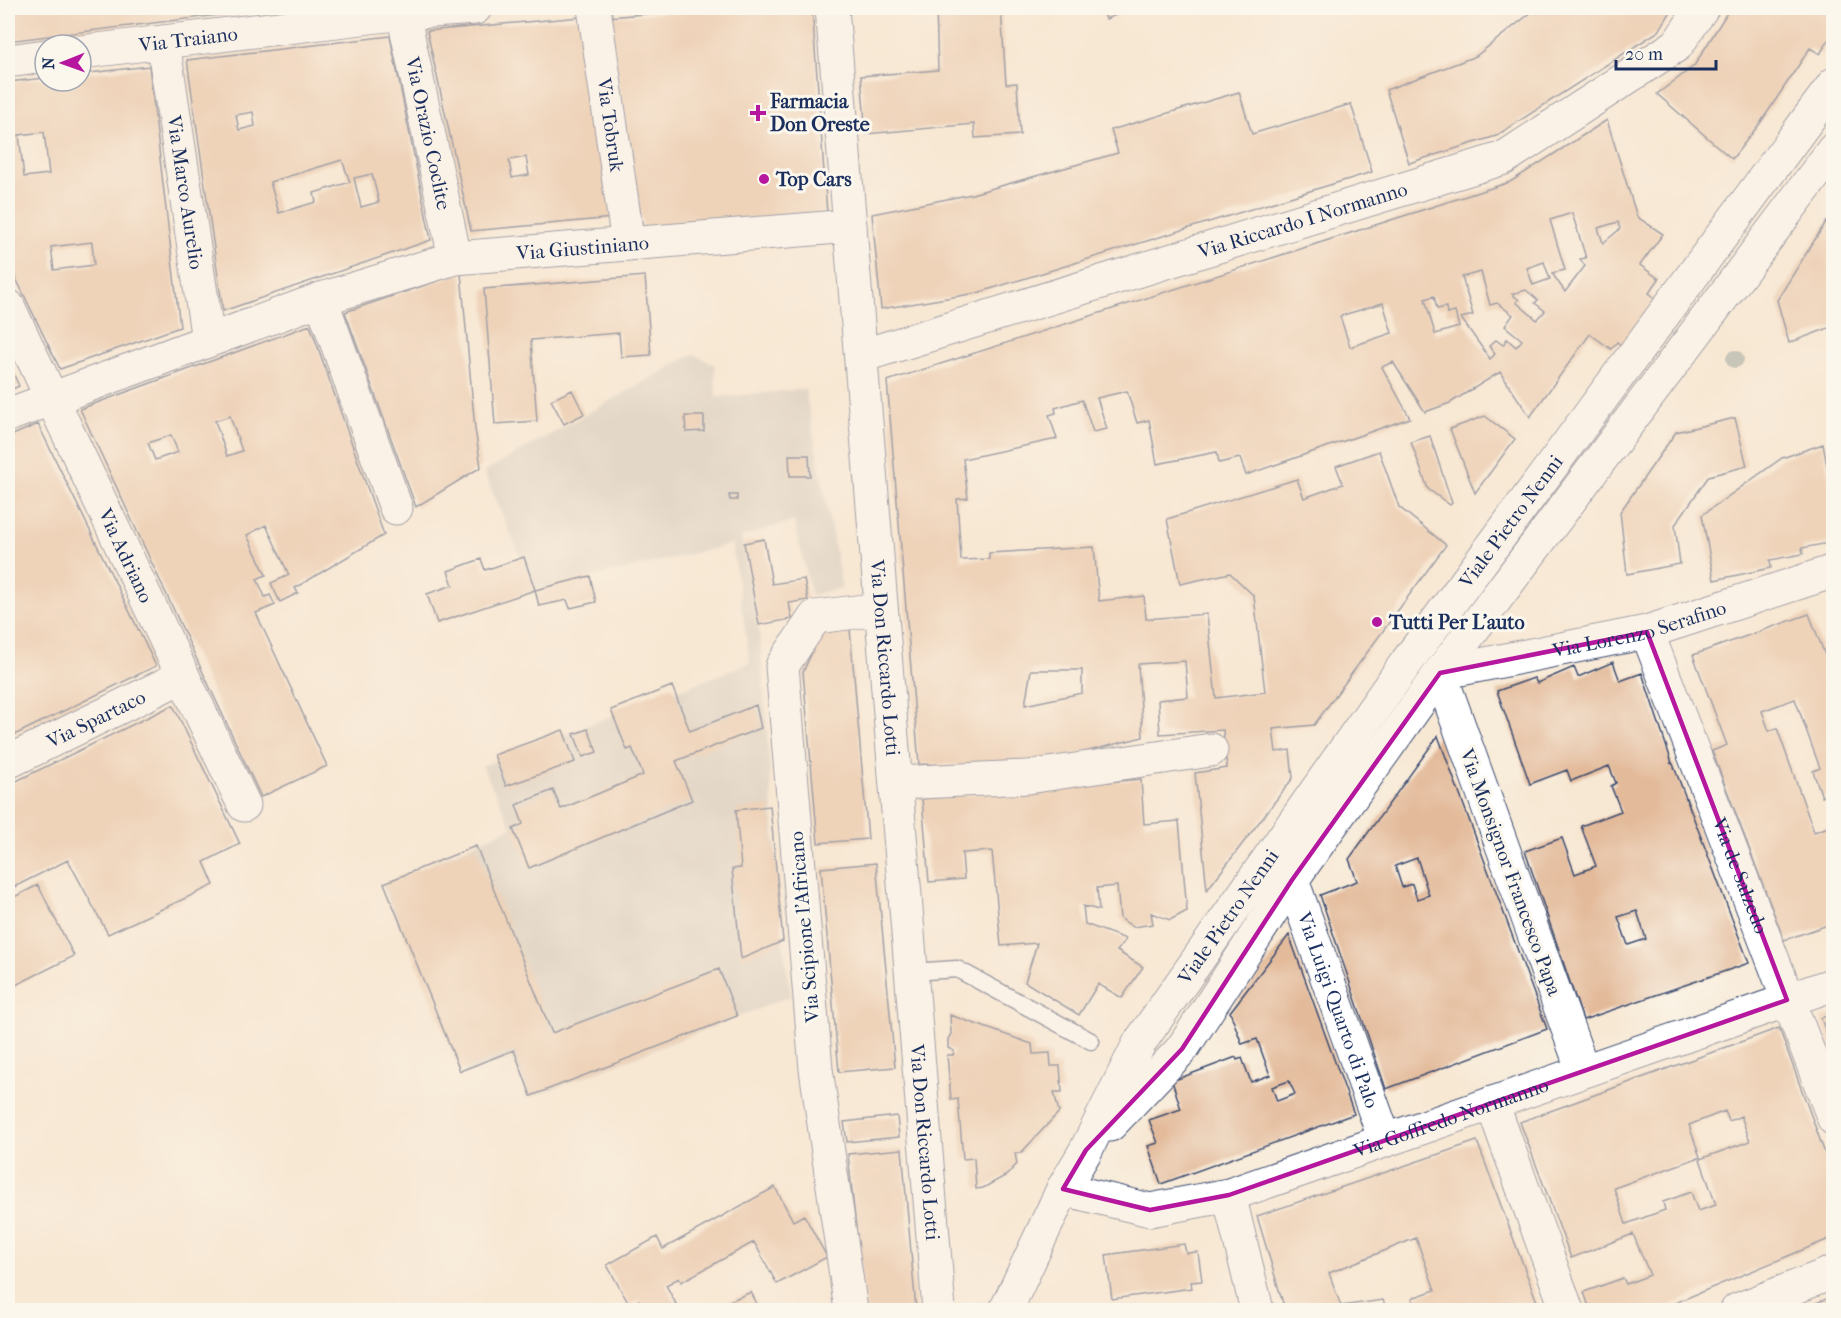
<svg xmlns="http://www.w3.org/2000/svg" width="1841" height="1318" font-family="'IM FELL French Canon',serif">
	<rect width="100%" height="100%" fill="#fbf7ec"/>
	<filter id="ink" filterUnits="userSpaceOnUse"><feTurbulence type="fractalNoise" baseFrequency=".0167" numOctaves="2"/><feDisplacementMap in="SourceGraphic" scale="12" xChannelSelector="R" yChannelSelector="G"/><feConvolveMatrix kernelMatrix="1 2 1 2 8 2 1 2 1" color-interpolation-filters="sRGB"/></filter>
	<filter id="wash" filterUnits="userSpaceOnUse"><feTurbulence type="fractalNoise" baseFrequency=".008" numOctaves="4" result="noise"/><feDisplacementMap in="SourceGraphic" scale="24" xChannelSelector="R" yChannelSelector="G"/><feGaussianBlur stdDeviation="1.35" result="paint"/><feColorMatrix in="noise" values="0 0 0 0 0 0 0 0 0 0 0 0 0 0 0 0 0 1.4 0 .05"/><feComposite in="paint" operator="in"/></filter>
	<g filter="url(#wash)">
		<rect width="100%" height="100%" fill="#f7e8d4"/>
		<path fill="#cac3b8" d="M693,354L715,365L716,397L805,389L842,588L811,595L794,521L741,537L760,637L782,937L791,996L530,1098L512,1058L466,1073L382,886L512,827L482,766L750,663L732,544L535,591L484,472Z"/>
		<g id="blocks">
			<path fill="#e3ba9a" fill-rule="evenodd" d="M8,8H268V9L8,41Z
				M718,8H812L827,213L643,228L608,17Z
				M936,8H1001L1006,84L1017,83L1020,135L975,138L974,124L866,134L861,76L938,70Z
				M1101,8H1133L1106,19Z
				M1537,8H1673L1659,31L1496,136L1409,163L1386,90L1476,56Z
				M1730,8H1834V31L1820,54L1810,48L1761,122L1732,159L1657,94L1694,66Z
				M581,17L613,218L471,231L427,31ZM526,157L529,175L512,178L509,160Z
				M390,36L431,240L223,311L187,60ZM253,112L255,126L239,130L236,115ZM342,160L350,182L314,193L316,202L279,213L270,182ZM372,174L379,202L361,207L354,178Z
				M149,66L180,327L60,369L8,262V82L45,78V81H81V74ZM44,132L49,174L24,177L19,135ZM92,242L94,265L54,270L51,247Z
				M1239,92L1252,134L1351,104L1372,172L977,293L881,309L872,214L972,194L1118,153L1111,130Z
				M1607,120L1637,217L1663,234L1640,265L1659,279L1649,293L1656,299L1622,346L1617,342L1611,349L1590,334L1530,417L1500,372L1450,403L1425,412L1393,362L1382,367L1410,418L1246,475L1240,458L1219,463L1217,452L1157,464L1149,420L1137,423L1127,391L1097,398L1107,429L1093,432L1082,400L1055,408L1056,413L1049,415L1057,439L963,459L968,498L957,499L961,560L989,559V553L1094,547L1099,601L1144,596L1146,619L1207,614L1216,698L1265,692L1254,596L1230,573L1180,584L1167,519L1297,479L1304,498L1343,484L1336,466L1379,451L1399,507L1446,545L1314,725L1273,729L1276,752L1290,750L1293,778L1207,890L1195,773L1227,768L1223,730L1160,734L1158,700L1188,697L1185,661L1138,664L1143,737L1026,767L919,764L887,381L1510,182ZM1572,213L1586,258L1580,259L1585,266L1565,292L1552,273L1565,270L1550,220ZM1618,222L1620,229L1603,243L1598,228ZM1544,262L1550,279L1533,285L1527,268ZM1481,272L1490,305L1497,303L1513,315L1505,326L1522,340L1516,347L1507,339L1503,345L1496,340L1489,346L1495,354L1490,359L1461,318L1473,315L1462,277ZM1526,290L1538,300L1535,303L1545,311L1537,320L1516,302L1519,300L1512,294ZM1434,296L1437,309L1446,307L1447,314L1455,312L1459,327L1435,334L1425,299ZM1383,303L1392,333L1350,347L1340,316ZM1031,670H1082V693L1025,705Z
				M1834,220V326L1789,343L1777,300L1826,222Z
				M461,273L475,429L481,467L416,507L345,312Z
				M645,276L651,355L621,357L619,333L531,340L537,421L495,424L484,289Z
				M310,325L384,535L295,588L298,593L280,602L271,583L289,575L266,525L247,535L266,575L257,579L265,597L270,595L275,605L256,613L327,766L261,797L80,409ZM230,416L242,451L227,456L215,421ZM171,435L178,452L155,460L148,443Z
				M8,361L19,386L8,391Z
				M572,390L584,414L564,424L551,400Z
				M685,416H704V431L686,432Z
				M1485,416L1515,439L1475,493L1450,429Z
				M1735,418L1747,466L1709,476L1675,525L1680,564L1627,574L1620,512L1676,432Z
				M38,424L156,666L8,738V437Z
				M1430,436L1452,503L1450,505L1428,489L1411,442Z
				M1823,444L1830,482L1834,481V542L1802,548L1803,554L1770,560L1771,568L1714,580L1702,515L1782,458Z
				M789,455H809L810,476H790Z
				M729,495H737V500H730Z
				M764,539L772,584L804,579L808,600L789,603L792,619L759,625L744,543Z
				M524,557L535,590L437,623L427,594L453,585L448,571L481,559L485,570Z
				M590,576L596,602L570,608L567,600L539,606L535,590Z
				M1809,614L1834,678V802L1830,794L1822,797L1813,771L1820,768L1795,699L1762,711L1769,731L1777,728L1814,832L1834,825V923L1784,940L1712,751L1727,745L1693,655Z
				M850,629L868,839L818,843L803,672L821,633Z
				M1613,662L1620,681L1642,673L1672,763H1670L1673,764L1749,963L1583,1020L1525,851L1562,838L1575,874L1596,866L1581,826L1621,811L1611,786L1616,783L1609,766L1571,781L1567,770L1530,784L1497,691L1534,678L1537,683L1574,667L1578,677ZM1637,911L1646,939L1628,945L1618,917Z
				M672,686L690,731L756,705L761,728L676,761L692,800L529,868L513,829L523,824L516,805L553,790L561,809L643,775L632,748L627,750L611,710Z
				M173,705L240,844L204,862L214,885L108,934L68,860L8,890V785Z
				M588,729L597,752L583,757L574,734Z
				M563,730L575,762L506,786L494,755Z
				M1438,736L1547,1029L1386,1089L1320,895L1357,881L1349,859ZM1417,858L1429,895L1417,899L1412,884L1402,887L1395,866Z
				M1141,779L1144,824L1179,821L1187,911L1170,920L1151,913L1153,924L1133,927L1120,918L1117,886L1097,888L1099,910L1083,906L1085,924L1126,939L1117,951L1143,967L1122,998L1098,984L1079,1015L1025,982L1037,943L1001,946L992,851L962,853L964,879L929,882L922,799Z
				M770,806L783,941L741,959L732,869L741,868L736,810Z
				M476,846L552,1033L719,969L737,1016L531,1096L514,1050L460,1071L384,883Z
				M876,863L895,1067L839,1072L821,868Z
				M38,885L74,956L8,989V900Z
				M1289,935L1354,1114L1161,1184L1148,1146L1158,1143L1149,1120L1181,1109L1172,1081L1236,1057L1237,1060L1242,1058L1251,1082L1270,1075L1257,1039L1242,1044L1230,1012ZM1289,1081L1295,1094L1277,1101L1272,1087Z
				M1834,1014V1052H1833L1821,1018Z
				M950,1015L1032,1044L1033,1054L1050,1053L1051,1066H1060L1062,1092H1054L1059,1112L1021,1153H1015L1017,1164L1007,1175L983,1188L976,1189L974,1158L963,1159L958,1099L951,1100L947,1055H953L954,1051L948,1048V1039L951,1034Z
				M1779,1028L1834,1178V1237L1658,1310H1590L1584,1292L1623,1278L1626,1284L1650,1275L1633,1234L1571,1258L1520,1122ZM1725,1111L1729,1121L1741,1116L1750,1141L1700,1159L1716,1205L1698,1211L1691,1192L1663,1202L1665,1210L1626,1224L1614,1188L1700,1157L1689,1125Z
				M8,1029L14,1039L8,1044Z
				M897,1116L899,1137L847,1142L844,1122Z
				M1477,1141L1540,1310H1416L1412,1298L1435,1290L1416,1238L1329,1273L1341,1306L1383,1300L1387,1310H1285L1257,1216Z
				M902,1149L916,1310H865L848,1154Z
				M775,1187L793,1221L804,1215L827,1257L777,1284L754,1242L681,1282L679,1278L666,1285L676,1304L664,1310H645L639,1300L630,1306L607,1265L657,1237L663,1249Z
				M1184,1244L1186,1253L1198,1252L1202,1281L1191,1282L1192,1288L1112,1299L1106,1255Z
				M751,1292L760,1310H728L725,1303Z
				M1834,1296V1310H1798Z"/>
		</g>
	</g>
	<g filter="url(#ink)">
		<use href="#blocks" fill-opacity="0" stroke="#3c4b70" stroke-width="1.5"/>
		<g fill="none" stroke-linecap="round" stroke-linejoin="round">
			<defs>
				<path id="lane" d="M911,972L957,969L1091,1041"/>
				<g id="street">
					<path id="s1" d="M402,8L455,258"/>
					<path id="s2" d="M594,8L628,244"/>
					<path id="s3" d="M832,8L939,1310"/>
					<path id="s4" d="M163,42L208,340"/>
					<path id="s5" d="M81,52L403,13L475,8"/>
					<path d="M8,61L45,56"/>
					<path d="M321,299L396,508"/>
					<path id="s6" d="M8,306L244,805"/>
					<path id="s7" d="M861,356L1504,158L1677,45L1702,8"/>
					<path id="s8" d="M8,415L321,299L455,258L850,226"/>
					<path id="s9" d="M1647,632L1834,1119"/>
					<path id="s10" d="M8,762L183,676"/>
					<path d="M896,783L1028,777L1211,750"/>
					<path id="s11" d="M1292,880L1385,1140"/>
					<path id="s12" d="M1583,1071L1440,673L1647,632L1834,571"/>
					<path d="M1492,1103L1567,1310"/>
					<path id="s13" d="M1063,1189L1150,1210L1229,1195L1834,984"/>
					<path d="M1229,1195L1257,1310"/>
					<path d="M851,1310L816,1069L782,666L815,617L881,609"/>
					<path d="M1737,1310L1834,1272"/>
				</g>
				<g id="secondary">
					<path d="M1110,1125L1182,1049L1292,880L1440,673L1834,149"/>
					<path id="s14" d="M1006,1310L1063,1189L1086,1150L1140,1042L1406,663L1834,84"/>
				</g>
			</defs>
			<use href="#lane" stroke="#3c4b70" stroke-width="19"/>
			<use href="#street" stroke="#3c4b70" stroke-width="35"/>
			<use href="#secondary" stroke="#3c4b70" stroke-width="35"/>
			<use href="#lane" stroke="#fff" stroke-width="16"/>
			<use href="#street" stroke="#fff" stroke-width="33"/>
			<use href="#secondary" stroke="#fff" stroke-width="33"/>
		</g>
		<circle fill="#8f9c99" cx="1735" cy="359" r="9"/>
	</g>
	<path d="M0 0H1841V1318H0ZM1647,632L1787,1000L1229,1195L1150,1210L1063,1189L1086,1150L1182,1049L1292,880L1440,673Z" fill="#f7e8d4" fill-opacity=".55" fill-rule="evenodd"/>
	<path fill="none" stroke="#b5179e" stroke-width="4.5" stroke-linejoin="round" d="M1647,632L1787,1000L1229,1195L1150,1210L1063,1189L1086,1150L1182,1049L1292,880L1440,673Z"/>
	<g fill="#b5179e" stroke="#fbf7ec" stroke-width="2">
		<path d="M755 104h6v6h6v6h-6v6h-6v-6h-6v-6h6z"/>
		<circle cx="764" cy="179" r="6"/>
		<circle cx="1377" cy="622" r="6"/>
	</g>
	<g text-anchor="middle" stroke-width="6" stroke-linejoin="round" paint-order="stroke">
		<g font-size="20" fill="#1b2f5e" stroke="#fbf7ec">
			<text dy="7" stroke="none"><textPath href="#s5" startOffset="108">Via Traiano</textPath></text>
			<text dy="7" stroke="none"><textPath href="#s2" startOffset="118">Via Tobruk</textPath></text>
			<text dy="7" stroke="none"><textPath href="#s1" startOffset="128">Via Orazio Coclite</textPath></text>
			<text dy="7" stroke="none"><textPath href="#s4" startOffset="152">Via Marco Aurelio</textPath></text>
			<text dy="7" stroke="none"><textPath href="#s7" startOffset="462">Via Riccardo I Normanno</textPath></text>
			<text dy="7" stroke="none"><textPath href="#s8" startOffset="602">Via Giustiniano</textPath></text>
			<text dy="7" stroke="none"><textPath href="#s14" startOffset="939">Viale Pietro Nenni</textPath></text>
			<text dy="7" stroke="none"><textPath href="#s6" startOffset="276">Via Adriano</textPath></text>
			<text dy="7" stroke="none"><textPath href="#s12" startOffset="627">Via Lorenzo Serafino</textPath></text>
			<text dy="7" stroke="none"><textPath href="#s3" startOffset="652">Via Don Riccardo Lotti</textPath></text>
			<text dy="7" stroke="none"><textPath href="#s10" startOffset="98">Via Spartaco</textPath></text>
			<text transform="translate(1511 872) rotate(70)" y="7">Via Monsignor Francesco Papa</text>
			<text dy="7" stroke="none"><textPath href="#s9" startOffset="261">Via de Salzedo</textPath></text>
			<text dy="7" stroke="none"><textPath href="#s14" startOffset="453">Viale Pietro Nenni</textPath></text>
			<text transform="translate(804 927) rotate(-95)" y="7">Via Scipione l'Africano</text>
			<text dy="7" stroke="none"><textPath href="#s11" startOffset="138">Via Luigi Quarto di Palo</textPath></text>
			<text dy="7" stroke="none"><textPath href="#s13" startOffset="405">Via Goffredo Normanno</textPath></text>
			<text dy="7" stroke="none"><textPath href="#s3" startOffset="1138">Via Don Riccardo Lotti</textPath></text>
		</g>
		<g font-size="20" font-weight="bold" fill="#1b2f5e" stroke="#fbf7ec" text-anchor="start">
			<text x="770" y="108">Farmacia<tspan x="770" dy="23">Don Oreste</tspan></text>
			<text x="776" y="186">Top Cars</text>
			<text x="1389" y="629">Tutti Per L'auto</text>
		</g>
	</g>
	<rect width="1841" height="1318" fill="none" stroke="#fbf7ec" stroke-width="30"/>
	<g transform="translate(63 63) rotate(269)"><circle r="28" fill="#fbf7ec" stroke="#a1a7b3" stroke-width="1.5"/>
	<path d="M0-4.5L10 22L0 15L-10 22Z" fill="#b5179e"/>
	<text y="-9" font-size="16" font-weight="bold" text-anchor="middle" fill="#1b2f5e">N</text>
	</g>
	<path d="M1616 60v9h100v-9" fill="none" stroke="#1b2f5e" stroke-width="3"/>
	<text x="1625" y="60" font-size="18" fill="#1b2f5e" stroke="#fbf7ec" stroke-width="4.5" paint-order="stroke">20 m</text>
</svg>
